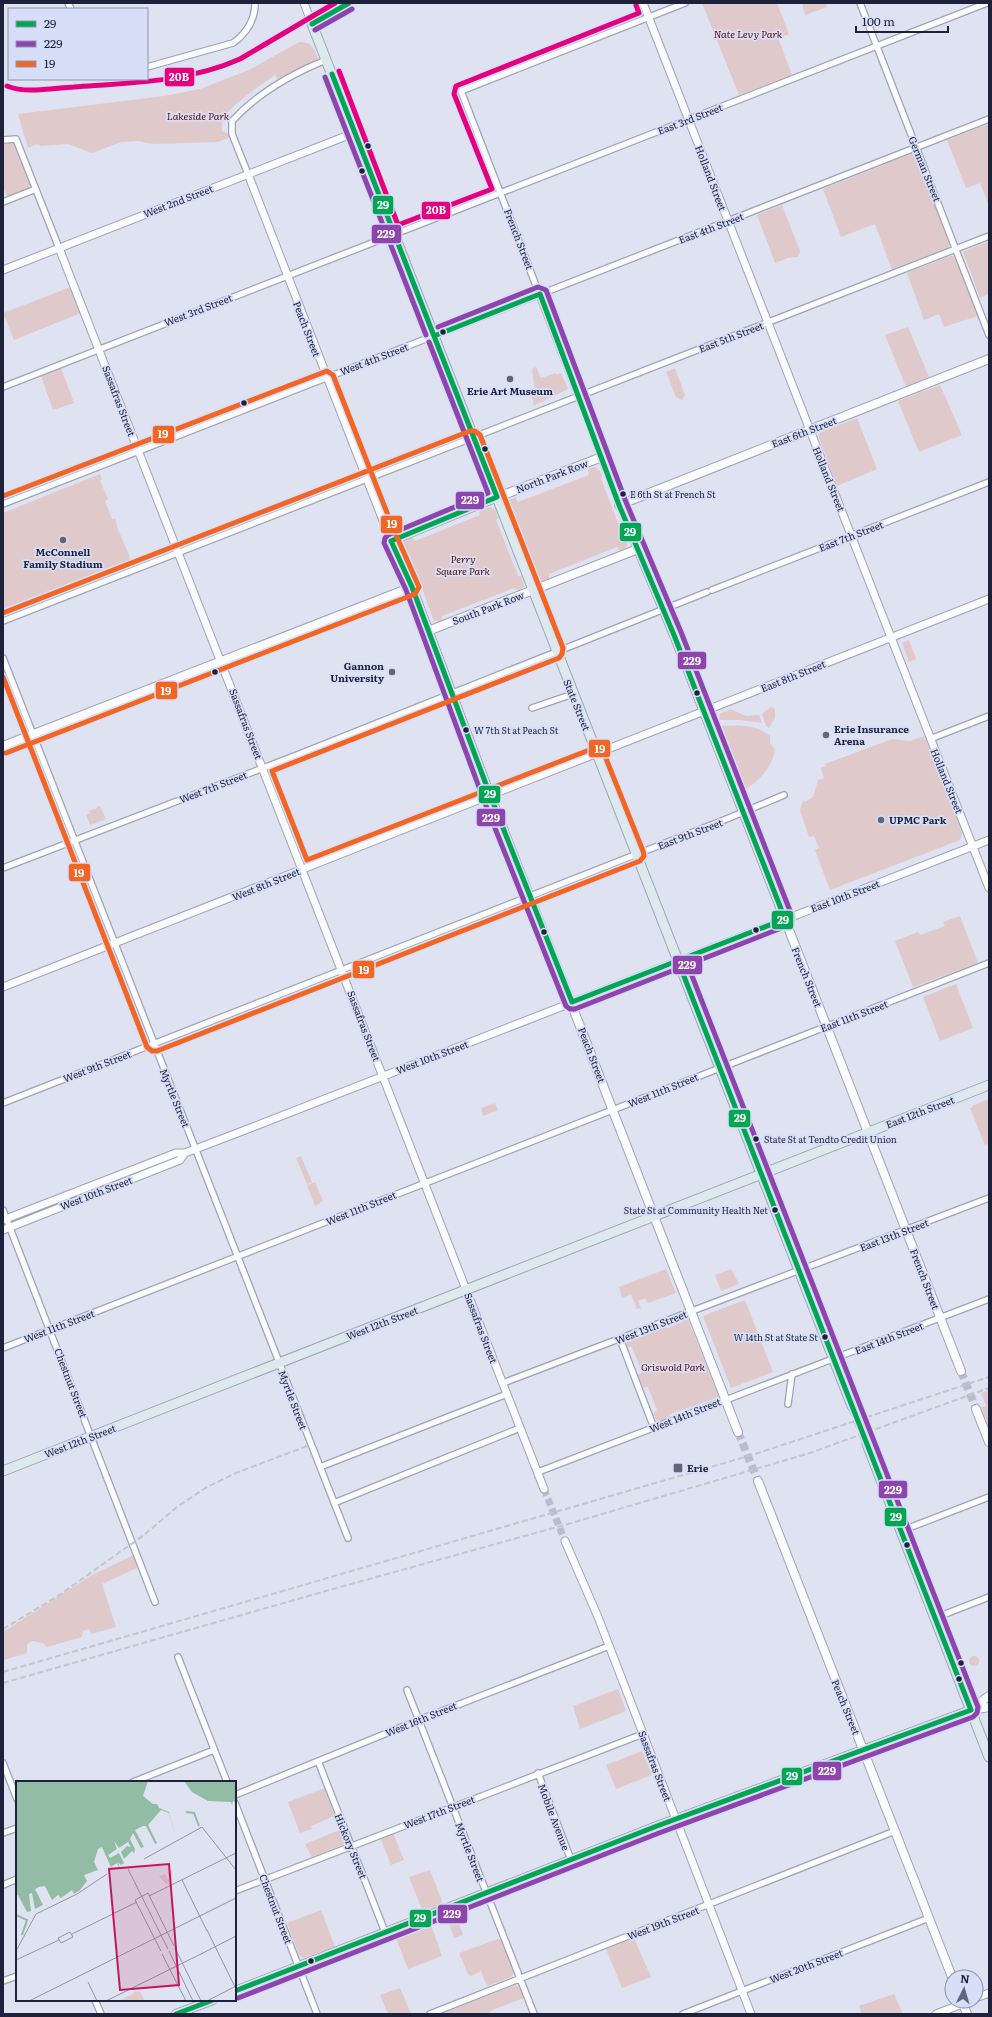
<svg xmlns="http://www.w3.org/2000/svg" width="992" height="2017" font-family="Literata,serif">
	<rect width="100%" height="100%" fill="#dfe2f0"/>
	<path fill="#e0c9ca" d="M702,3H777L789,34L778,38L792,75L739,95Z
		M802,3H826L827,7L805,15Z
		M299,42C310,41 314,48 318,58L317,60L278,80L275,75C261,85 234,103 225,116C222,120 222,126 222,131L229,134L230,137L218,142L152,144L139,141L121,142L92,153L68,144L40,146L37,144L28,148L18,114L164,96L200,89L249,70Z
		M989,124V206L980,183L966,188L947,140Z
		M12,143L15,145L31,187L7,197L3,186V144Z
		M911,154L916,156L918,160L950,245L948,248L892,270L875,224L841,237L823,189Z
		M782,205L800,251L798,257L788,258L775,263L757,215Z
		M989,241V294L980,298L963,252Z
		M950,256H953L956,259L978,316L944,327L939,314L924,320L907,273Z
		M71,287L81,313L14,340L3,313Z
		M908,327L929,377L906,387L885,335Z
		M536,367L541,378L556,373V375L561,373L568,389L533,406V400L530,393L535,392L532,369Z
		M61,368L74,403L53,410L41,376Z
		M675,368L685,395L682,400L676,397L666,372Z
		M940,385L962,435L919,452L898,401Z
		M857,418L877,469L837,486L818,435L821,432Z
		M595,467L600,471L602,476L601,479L623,536H626L628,542L627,547L620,551L617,547L549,574V579L538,582L513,513H510L507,501L515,497L518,502L589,475L588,469Z
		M100,474L102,479L100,481L108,499L105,501L112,519L115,518L117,527L132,562L3,613V513Z
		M489,507L495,509L498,518L496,520L518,576H521L524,587L518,591L514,588L442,616L441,621H434L409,553H406L403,545L404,541L411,537L415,541L480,515L479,511Z
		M909,640L916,659L909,662L902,643Z
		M771,707L775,709V718L769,728L766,726L762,714Z
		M731,709L746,716L759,715L762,723L740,720H719L720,714Z
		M721,726C738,725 756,724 770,736V743L775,750C772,767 760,780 746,789L744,788Z
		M924,736L963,832L960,840L830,890L815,850L819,848L814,836L809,837L800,810L803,800L805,802L813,797L818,780L824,778L821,768L826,766L825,764L892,739L910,741Z
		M98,806H100L106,819L90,825L86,815L90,813L89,810L96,809Z
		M960,916L978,963L913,987L895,941L918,932L920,935L945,926L943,922Z
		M956,984L973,1028L940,1041L923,997Z
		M989,1099V1143L985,1145L970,1108L973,1107L972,1106Z
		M495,1103L498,1110L483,1116L481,1108Z
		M301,1156L312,1182L307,1184L296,1158Z
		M315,1182L323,1201L315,1206L307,1185Z
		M666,1269L676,1293L648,1303L645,1298L638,1301L641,1308L637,1309L631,1294L622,1298L619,1287Z
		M731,1269L739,1284L721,1291L715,1275Z
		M745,1300L773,1372L731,1388L703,1316Z
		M687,1317L719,1397L670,1414L667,1419L657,1421L653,1414L657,1410L648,1387L643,1388L638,1375L642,1372L632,1347H627L626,1341L651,1333C655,1327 659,1328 665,1328C671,1328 679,1323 684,1321L683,1318Z
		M989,1390V1427L981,1407L986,1406L981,1393Z
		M134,1555L139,1567L102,1584L116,1627L91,1634L89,1629L83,1631L82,1637L47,1647L43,1643L32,1641L27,1644V1653L3,1660V1632L92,1575Z
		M969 1661a5 5 0 1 1 10 0a5 5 0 1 1-10 0Z
		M618,1689L626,1711L580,1729L573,1706Z
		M642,1751L652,1775L616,1789L606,1765Z
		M325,1788L336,1815L311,1826L312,1829L300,1833L288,1802Z
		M342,1829L347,1843L312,1857L305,1844Z
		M393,1833L404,1860L391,1865L381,1839Z
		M430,1870L443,1904L423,1912L409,1877Z
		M454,1909L463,1935L454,1938L446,1913Z
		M321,1910L335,1947L303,1958L299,1955L287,1923Z
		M429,1919L442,1956L408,1969L394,1933Z
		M634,1938L651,1977L622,1988L606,1949Z
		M498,1939H501L514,1972L511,1977L487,1986L481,1971L471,1976L468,1974L459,1953Z
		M515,1985L519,1986L524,1998L492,2010L488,2014H441Z
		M400,1988L411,2014H388L380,1995Z
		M894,1994L903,2014H862L859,2006Z"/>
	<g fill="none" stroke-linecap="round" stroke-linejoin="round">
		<path stroke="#b8bccc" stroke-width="7" stroke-dasharray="7 3.5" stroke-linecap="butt" d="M544,1489L565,1541"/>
		<path stroke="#b8bccc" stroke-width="8" stroke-dasharray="8 4" stroke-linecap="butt" d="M961,1371L976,1409
			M738,1432L758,1481"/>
		<path stroke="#b8bccc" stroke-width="9" stroke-dasharray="9 4.5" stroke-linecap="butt" d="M852,1406L867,1444"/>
		<defs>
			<path id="minor" d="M68,3L71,9
				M860,3L989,335
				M147,67L233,43C247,33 255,21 255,3
				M3,140L16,139L59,248
				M248,174L232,134V121C258,93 291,74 326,60
				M3,202L36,189
				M3,387L987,3
				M602,457L461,91L685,3
				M3,504L989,119
				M712,590L989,482
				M3,621L989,236
				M3,658L348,1538
				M532,708L573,694
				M930,739L989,716
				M3,868L297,755L707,592
				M3,1103L729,818L784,795
				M3,1210L155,1602
				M620,1339L654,1428
				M3,1348L989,963
				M503,1383L989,1198
				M788,1404L792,1374
				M320,1467L507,1394
				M538,1472L989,1299
				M334,1503L520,1428
				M901,1531L989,1497
				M935,1618L989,1597
				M178,1657L227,1782
				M407,1690L534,2014
				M318,1761L385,1932
				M3,1763L17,1799
				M538,1773L571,1860
				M133,1782L214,1750
				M235,1795L419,1720L609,1646
				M235,1803L317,2014
				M3,1833L17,1828
				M3,1885L17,1879
				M235,1891L643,1734
				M3,1981L17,1976
				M95,2000L101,2014
				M430,2014L895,1831
				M683,2014L929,1918"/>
			<path id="tertiary" d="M304,3L312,24
				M643,3L989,888
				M248,174L391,541
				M59,248L544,1489
				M3,270L354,133
				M3,987L989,599
				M3,1220L176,1153H185L253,1127L989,840
				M3,1230L180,1160L185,1153
				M565,1541L598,1617L751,2014
				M976,1998L989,1993
				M936,2014L970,2001"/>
			<path id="secondary" d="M619,505L989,359
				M428,631L638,549
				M3,746L412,587
				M976,1409L989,1442
				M738,1432L490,795L412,587L391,541L485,502L602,457L638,549L674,635L961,1371
				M758,1481L952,1977
				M971,1709L989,1696
				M235,1991L657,1826L971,1710L989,1707
				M962,2001L967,2014
				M176,2014L213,2000"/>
			<path id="primary" d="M312,24L852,1406
				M867,1444L989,1757
				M3,1471L989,1085"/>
		</defs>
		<use href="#minor" stroke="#9fa3b5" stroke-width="8"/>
		<use href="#tertiary" stroke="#9fa3b5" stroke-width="9"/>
		<use href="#secondary" stroke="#9fa3b5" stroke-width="10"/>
		<use href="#primary" stroke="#95a9b4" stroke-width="11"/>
		<use href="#minor" stroke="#fafbfd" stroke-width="5.5"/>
		<use href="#tertiary" stroke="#fafbfd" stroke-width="7"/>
		<use href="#secondary" stroke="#fafbfd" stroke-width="8"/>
		<use href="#primary" stroke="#dee9ed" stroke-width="9"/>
		<path stroke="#c4c5ca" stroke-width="2" stroke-dasharray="6 3" stroke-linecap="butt" d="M3,1629L58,1596L144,1535L177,1507L207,1487L236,1473L307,1446
			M3,1672L752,1455L989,1377
			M3,1683L333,1589L568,1524L810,1453L989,1388"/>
		<defs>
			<path id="bus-1" d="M312,24L349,3
				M332,74L434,336
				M540,294L619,505L674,635L785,919L572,1002L490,795L412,587L391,541L497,497L434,336Z
				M235,1991L657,1826L971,1710L678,961
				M176,2014L213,2000"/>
			<path id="bus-2" d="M315,30L352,9
				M325,77L426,335
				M429,342L488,493L388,535L385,538L384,543L406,590L483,798L566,1006L570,1009H575L789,925L792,921V916L681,632L626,502L546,290L538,287L438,327
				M238,1998L659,1833L973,1717L977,1713L978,1707L685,958"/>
			<path id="bus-3" d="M3,496L327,371L333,375L393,528L419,587L415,594L6,753
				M3,613L470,431H475L480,435L563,648L562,654L559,658L272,771L307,860L597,747L603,751L643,851L644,856L640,861L157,1051H152L147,1047L3,677"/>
			<path id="bus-4" d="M339,71L398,225L492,189L454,94L456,86L639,13L636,5
				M7,86C26,94 54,88 74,87C129,83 189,82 240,59L335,3"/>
		</defs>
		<use href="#bus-1" stroke="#d7def8" stroke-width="8"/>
		<use href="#bus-2" stroke="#d7def8" stroke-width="8"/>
		<use href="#bus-3" stroke="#d7def8" stroke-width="8"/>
		<use href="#bus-4" stroke="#d7def8" stroke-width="8"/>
		<use href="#bus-1" stroke="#00a651" stroke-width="5"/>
		<use href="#bus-2" stroke="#8e44ad" stroke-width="5"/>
		<use href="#bus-3" stroke="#f26522" stroke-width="5"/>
		<use href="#bus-4" stroke="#e5007d" stroke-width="5"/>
	</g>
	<g fill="#1d223a" stroke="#d7def8" stroke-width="1.5">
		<circle cx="368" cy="146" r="3.5"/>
		<circle cx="362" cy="171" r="3.5"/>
		<circle cx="443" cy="332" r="3.5"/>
		<circle cx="244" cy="403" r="3.5"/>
		<circle cx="485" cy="449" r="3.5"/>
		<circle cx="623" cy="494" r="3.5"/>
		<circle cx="215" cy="672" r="3.5"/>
		<circle cx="697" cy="693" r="3.5"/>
		<circle cx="466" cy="730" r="3.5"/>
		<circle cx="756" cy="930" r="3.5"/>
		<circle cx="544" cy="932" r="3.5"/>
		<circle cx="756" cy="1139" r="3.5"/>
		<circle cx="775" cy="1210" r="3.5"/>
		<circle cx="825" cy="1337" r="3.5"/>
		<circle cx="907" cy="1545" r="3.5"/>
		<circle cx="961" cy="1663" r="3.5"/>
		<circle cx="959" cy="1679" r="3.5"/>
		<circle cx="311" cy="1961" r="3.5"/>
	</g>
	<g fill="#61657a" stroke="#d7def8" stroke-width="1.5">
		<circle cx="510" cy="379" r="4"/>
		<circle cx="63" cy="540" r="4"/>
		<circle cx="392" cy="672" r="4"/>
		<circle cx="826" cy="735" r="4"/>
		<circle cx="881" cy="820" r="4"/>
		<rect x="673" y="1463" width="10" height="10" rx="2"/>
	</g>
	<g text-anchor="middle" stroke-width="3.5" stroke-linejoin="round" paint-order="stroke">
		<g font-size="9" fill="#1d223a" stroke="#d7def8" text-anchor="start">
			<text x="630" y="498">E 6th St at French St</text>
			<text x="474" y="734">W 7th St at Peach St</text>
			<text x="764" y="1143">State St at Tendto Credit Union</text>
			<text x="768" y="1214" text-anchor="end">State St at Community Health Net</text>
			<text x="818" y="1341" text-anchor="end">W 14th St at State St</text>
		</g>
		<g font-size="10" font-style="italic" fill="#5b0a00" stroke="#d7def8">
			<text x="748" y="38">Nate Levy Park</text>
			<text x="198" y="120">Lakeside Park</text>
			<text x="463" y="563">Perry<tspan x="463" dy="12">Square Park</tspan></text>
			<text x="673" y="1371">Griswold Park</text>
		</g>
		<g font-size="10" fill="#1d223a" stroke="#d7def8">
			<text transform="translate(690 119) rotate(-21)" y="4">East 3rd Street</text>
			<text transform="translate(925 169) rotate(68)" y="4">German Street</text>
			<text transform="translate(711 178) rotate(69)" y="4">Holland Street</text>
			<text transform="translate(178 201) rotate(-21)" y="4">West 2nd Street</text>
			<text transform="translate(711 228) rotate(-21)" y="4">East 4th Street</text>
			<text transform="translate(519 239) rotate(69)" y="4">French Street</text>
			<text transform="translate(198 310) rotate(-21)" y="4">West 3rd Street</text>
			<text transform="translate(307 329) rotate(69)" y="4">Peach Street</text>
			<text transform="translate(731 337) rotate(-21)" y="4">East 5th Street</text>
			<text transform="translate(374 359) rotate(-21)" y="4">West 4th Street</text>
			<text transform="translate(119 401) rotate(69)" y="4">Sassafras Street</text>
			<text transform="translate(804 432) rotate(-21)" y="4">East 6th Street</text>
			<text transform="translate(552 476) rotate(-21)" y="4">North Park Row</text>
			<text transform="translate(829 479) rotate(68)" y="4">Holland Street</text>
			<text transform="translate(851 536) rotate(-21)" y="4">East 7th Street</text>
			<text transform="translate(488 608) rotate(-21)" y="4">South Park Row</text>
			<text transform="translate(793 676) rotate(-22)" y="4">East 8th Street</text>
			<text transform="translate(577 705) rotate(68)" y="4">State Street</text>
			<text transform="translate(246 724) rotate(69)" y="4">Sassafras Street</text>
			<text transform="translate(947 781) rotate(68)" y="4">Holland Street</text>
			<text transform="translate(213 787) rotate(-21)" y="4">West 7th Street</text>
			<text transform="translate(690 834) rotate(-21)" y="4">East 9th Street</text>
			<text transform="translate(266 884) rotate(-22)" y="4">West 8th Street</text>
			<text transform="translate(845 896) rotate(-21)" y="4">East 10th Street</text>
			<text transform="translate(807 977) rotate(68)" y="4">French Street</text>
			<text transform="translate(854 1016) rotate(-21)" y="4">East 11th Street</text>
			<text transform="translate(364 1026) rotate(69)" y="4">Sassafras Street</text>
			<text transform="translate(592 1055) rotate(69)" y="4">Peach Street</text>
			<text transform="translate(432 1057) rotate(-21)" y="4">West 10th Street</text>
			<text transform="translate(97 1066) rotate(-21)" y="4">West 9th Street</text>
			<text transform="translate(663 1090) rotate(-22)" y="4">West 11th Street</text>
			<text transform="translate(175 1098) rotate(68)" y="4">Myrtle Street</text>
			<text transform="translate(920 1112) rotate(-21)" y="4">East 12th Street</text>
			<text transform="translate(96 1193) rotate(-21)" y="4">West 10th Street</text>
			<text transform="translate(361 1208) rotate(-22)" y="4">West 11th Street</text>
			<text transform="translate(894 1235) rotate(-21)" y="4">East 13th Street</text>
			<text transform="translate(925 1279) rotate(69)" y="4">French Street</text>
			<text transform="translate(382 1323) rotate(-21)" y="4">West 12th Street</text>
			<text transform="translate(59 1326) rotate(-21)" y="4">West 11th Street</text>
			<text transform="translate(651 1327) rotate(-21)" y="4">West 13th Street</text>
			<text transform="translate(481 1328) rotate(69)" y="4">Sassafras Street</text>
			<text transform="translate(889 1338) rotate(-21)" y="4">East 14th Street</text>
			<text transform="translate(71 1383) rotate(69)" y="4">Chestnut Street</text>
			<text transform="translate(293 1400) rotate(69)" y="4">Myrtle Street</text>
			<text transform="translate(685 1415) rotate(-22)" y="4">West 14th Street</text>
			<text transform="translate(80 1441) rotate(-21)" y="4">West 12th Street</text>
			<text transform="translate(846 1707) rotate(68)" y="4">Peach Street</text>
			<text transform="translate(421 1719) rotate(-22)" y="4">West 16th Street</text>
			<text transform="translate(655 1766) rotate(69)" y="4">Sassafras Street</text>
			<text transform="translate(439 1812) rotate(-21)" y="4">West 17th Street</text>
			<text transform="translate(554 1817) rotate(69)" y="4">Mobile Avenue</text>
			<text transform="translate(351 1846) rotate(68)" y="4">Hickory Street</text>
			<text transform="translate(470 1852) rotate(69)" y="4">Myrtle Street</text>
			<text transform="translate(276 1909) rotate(69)" y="4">Chestnut Street</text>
			<text transform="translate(663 1923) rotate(-21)" y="4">West 19th Street</text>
			<text transform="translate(806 1966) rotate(-21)" y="4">West 20th Street</text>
		</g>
		<g font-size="10" font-weight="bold" fill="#1d223a" stroke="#d7def8" text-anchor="start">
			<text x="510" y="395" text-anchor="middle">Erie Art Museum</text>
			<text x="63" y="556" text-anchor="middle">McConnell<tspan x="63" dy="12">Family Stadium</tspan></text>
			<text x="384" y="670" text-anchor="end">Gannon<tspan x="384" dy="12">University</tspan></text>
			<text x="834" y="733">Erie Insurance<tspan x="834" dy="12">Arena</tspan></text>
			<text x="889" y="824">UPMC Park</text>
			<text x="687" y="1472">Erie</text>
		</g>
	</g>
	<g transform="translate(16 1781)">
		<rect width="220" height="220" fill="#dfe2f0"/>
		<path d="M156,89V100L150,103L143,95L149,93L152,99L154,97L151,92ZM119,209L120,211L124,210L129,220H103L117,213Z" fill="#e0c9ca"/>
		<path d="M0,0H132L127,15L137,23H141L143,27L153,31L160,57L153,32L145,29L132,44L141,62L139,63L130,45H127L119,49L128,66L125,67L117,52L114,58L119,68L118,72L116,70L108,78L105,71L111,65L115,66L112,61L103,67L98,60L101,68L92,74L94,77L103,72L108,82L105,84L102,81L104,88L101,82L95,86L86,66L82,68L78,81L82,89L68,94L71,100L64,109L58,113L56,109L45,117L42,114L36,119L29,105L23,106L19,108L27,124L19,128L16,112L13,113L15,130L11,131L2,114H0ZM168,0H220V22L217,20L216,24L215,21L192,20L176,11Z" fill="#93bca4"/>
		<path fill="none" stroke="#93bca4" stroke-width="2" d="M170,31L178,32L183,45M0,134L11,139L6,154"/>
		<path fill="none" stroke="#9195a7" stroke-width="1" d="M128,78L186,46L220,89M112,88L152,168M166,99L191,150M133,115L220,72M191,149L220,208M54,151L57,156L45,162L42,157ZM56,153L121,121M159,167L185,220M0,170L20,133L61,113L91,93M145,170L119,119L132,112L158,165M153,170L177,220M146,173L170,220M185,173L220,155M0,179L43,159M72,201L81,220M13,220L220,117M90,220L187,172M191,220L220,205"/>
		<path fill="#c2185b" fill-opacity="0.15" stroke="#c2185b" stroke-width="2" d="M153,83L163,204L104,209L93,88Z"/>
		<rect width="220" height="220" fill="none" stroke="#1d223a" stroke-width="2"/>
	</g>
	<g stroke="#d7def8" stroke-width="1.5">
		<rect x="164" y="67" width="31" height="20" rx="4" fill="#e5007d"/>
		<rect x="372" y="195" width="22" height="20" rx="4" fill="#00a651"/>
		<rect x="421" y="201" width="30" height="19" rx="4" fill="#e5007d"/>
		<rect x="371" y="224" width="31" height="20" rx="4" fill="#8e44ad"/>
		<rect x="152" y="425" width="23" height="19" rx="4" fill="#f26522"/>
		<rect x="455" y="491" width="30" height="19" rx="4" fill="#8e44ad"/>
		<rect x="380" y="515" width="23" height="19" rx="4" fill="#f26522"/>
		<rect x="619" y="522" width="23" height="20" rx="4" fill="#00a651"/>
		<rect x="677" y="651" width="30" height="19" rx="4" fill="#8e44ad"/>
		<rect x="155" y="681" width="23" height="19" rx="4" fill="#f26522"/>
		<rect x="588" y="739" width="23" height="19" rx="4" fill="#f26522"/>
		<rect x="478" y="785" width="23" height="19" rx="4" fill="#00a651"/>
		<rect x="476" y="808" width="30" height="19" rx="4" fill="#8e44ad"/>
		<rect x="68" y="863" width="23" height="19" rx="4" fill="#f26522"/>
		<rect x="771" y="910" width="23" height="20" rx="4" fill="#00a651"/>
		<rect x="672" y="955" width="31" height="20" rx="4" fill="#8e44ad"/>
		<rect x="352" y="960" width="23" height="19" rx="4" fill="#f26522"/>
		<rect x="728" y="1109" width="23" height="19" rx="4" fill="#00a651"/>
		<rect x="878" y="1480" width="30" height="19" rx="4" fill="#8e44ad"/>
		<rect x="884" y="1507" width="23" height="20" rx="4" fill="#00a651"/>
		<rect x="812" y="1761" width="30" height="20" rx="4" fill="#8e44ad"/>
		<rect x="781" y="1767" width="22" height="19" rx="4" fill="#00a651"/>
		<rect x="437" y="1904" width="31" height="20" rx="4" fill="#8e44ad"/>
		<rect x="409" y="1909" width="23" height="19" rx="4" fill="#00a651"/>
	</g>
	<g font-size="11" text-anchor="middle" font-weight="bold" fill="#fff">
		<text x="179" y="81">20B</text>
		<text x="383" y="209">29</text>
		<text x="436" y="214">20B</text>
		<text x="386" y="238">229</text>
		<text x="163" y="438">19</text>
		<text x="470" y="504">229</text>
		<text x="392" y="528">19</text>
		<text x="630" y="536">29</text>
		<text x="692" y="665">229</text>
		<text x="166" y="695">19</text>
		<text x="600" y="753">19</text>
		<text x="490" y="798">29</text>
		<text x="491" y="822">229</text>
		<text x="79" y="877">19</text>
		<text x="783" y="924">29</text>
		<text x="687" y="969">229</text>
		<text x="364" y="974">19</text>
		<text x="740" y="1122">29</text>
		<text x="893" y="1494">229</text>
		<text x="896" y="1521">29</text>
		<text x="827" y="1775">229</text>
		<text x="792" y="1780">29</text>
		<text x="452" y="1918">229</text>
		<text x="420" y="1922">29</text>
	</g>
	<rect width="992" height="2017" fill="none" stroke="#1d223a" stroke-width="8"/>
	<rect x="8" y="8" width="140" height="72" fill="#d7def8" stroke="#8d93ac"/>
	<rect x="16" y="21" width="20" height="6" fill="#00a651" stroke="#8d93ac"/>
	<text x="44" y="28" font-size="12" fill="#1d223a">29</text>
	<rect x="16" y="41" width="20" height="6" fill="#8e44ad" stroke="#8d93ac"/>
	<text x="44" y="48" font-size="12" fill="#1d223a">229</text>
	<rect x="16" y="61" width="20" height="6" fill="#f26522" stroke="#8d93ac"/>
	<text x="44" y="68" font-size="12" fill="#1d223a">19</text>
	<g transform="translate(964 1989) rotate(5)"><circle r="19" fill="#d7def8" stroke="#8d93ac"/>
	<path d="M0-3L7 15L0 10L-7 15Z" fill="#61657a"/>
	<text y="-6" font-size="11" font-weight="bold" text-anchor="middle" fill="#1d223a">N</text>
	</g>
	<path d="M856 26v6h92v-6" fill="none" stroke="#1d223a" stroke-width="2"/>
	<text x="862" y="26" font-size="12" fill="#1d223a" stroke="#d7def8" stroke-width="3" paint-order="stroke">100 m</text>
</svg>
